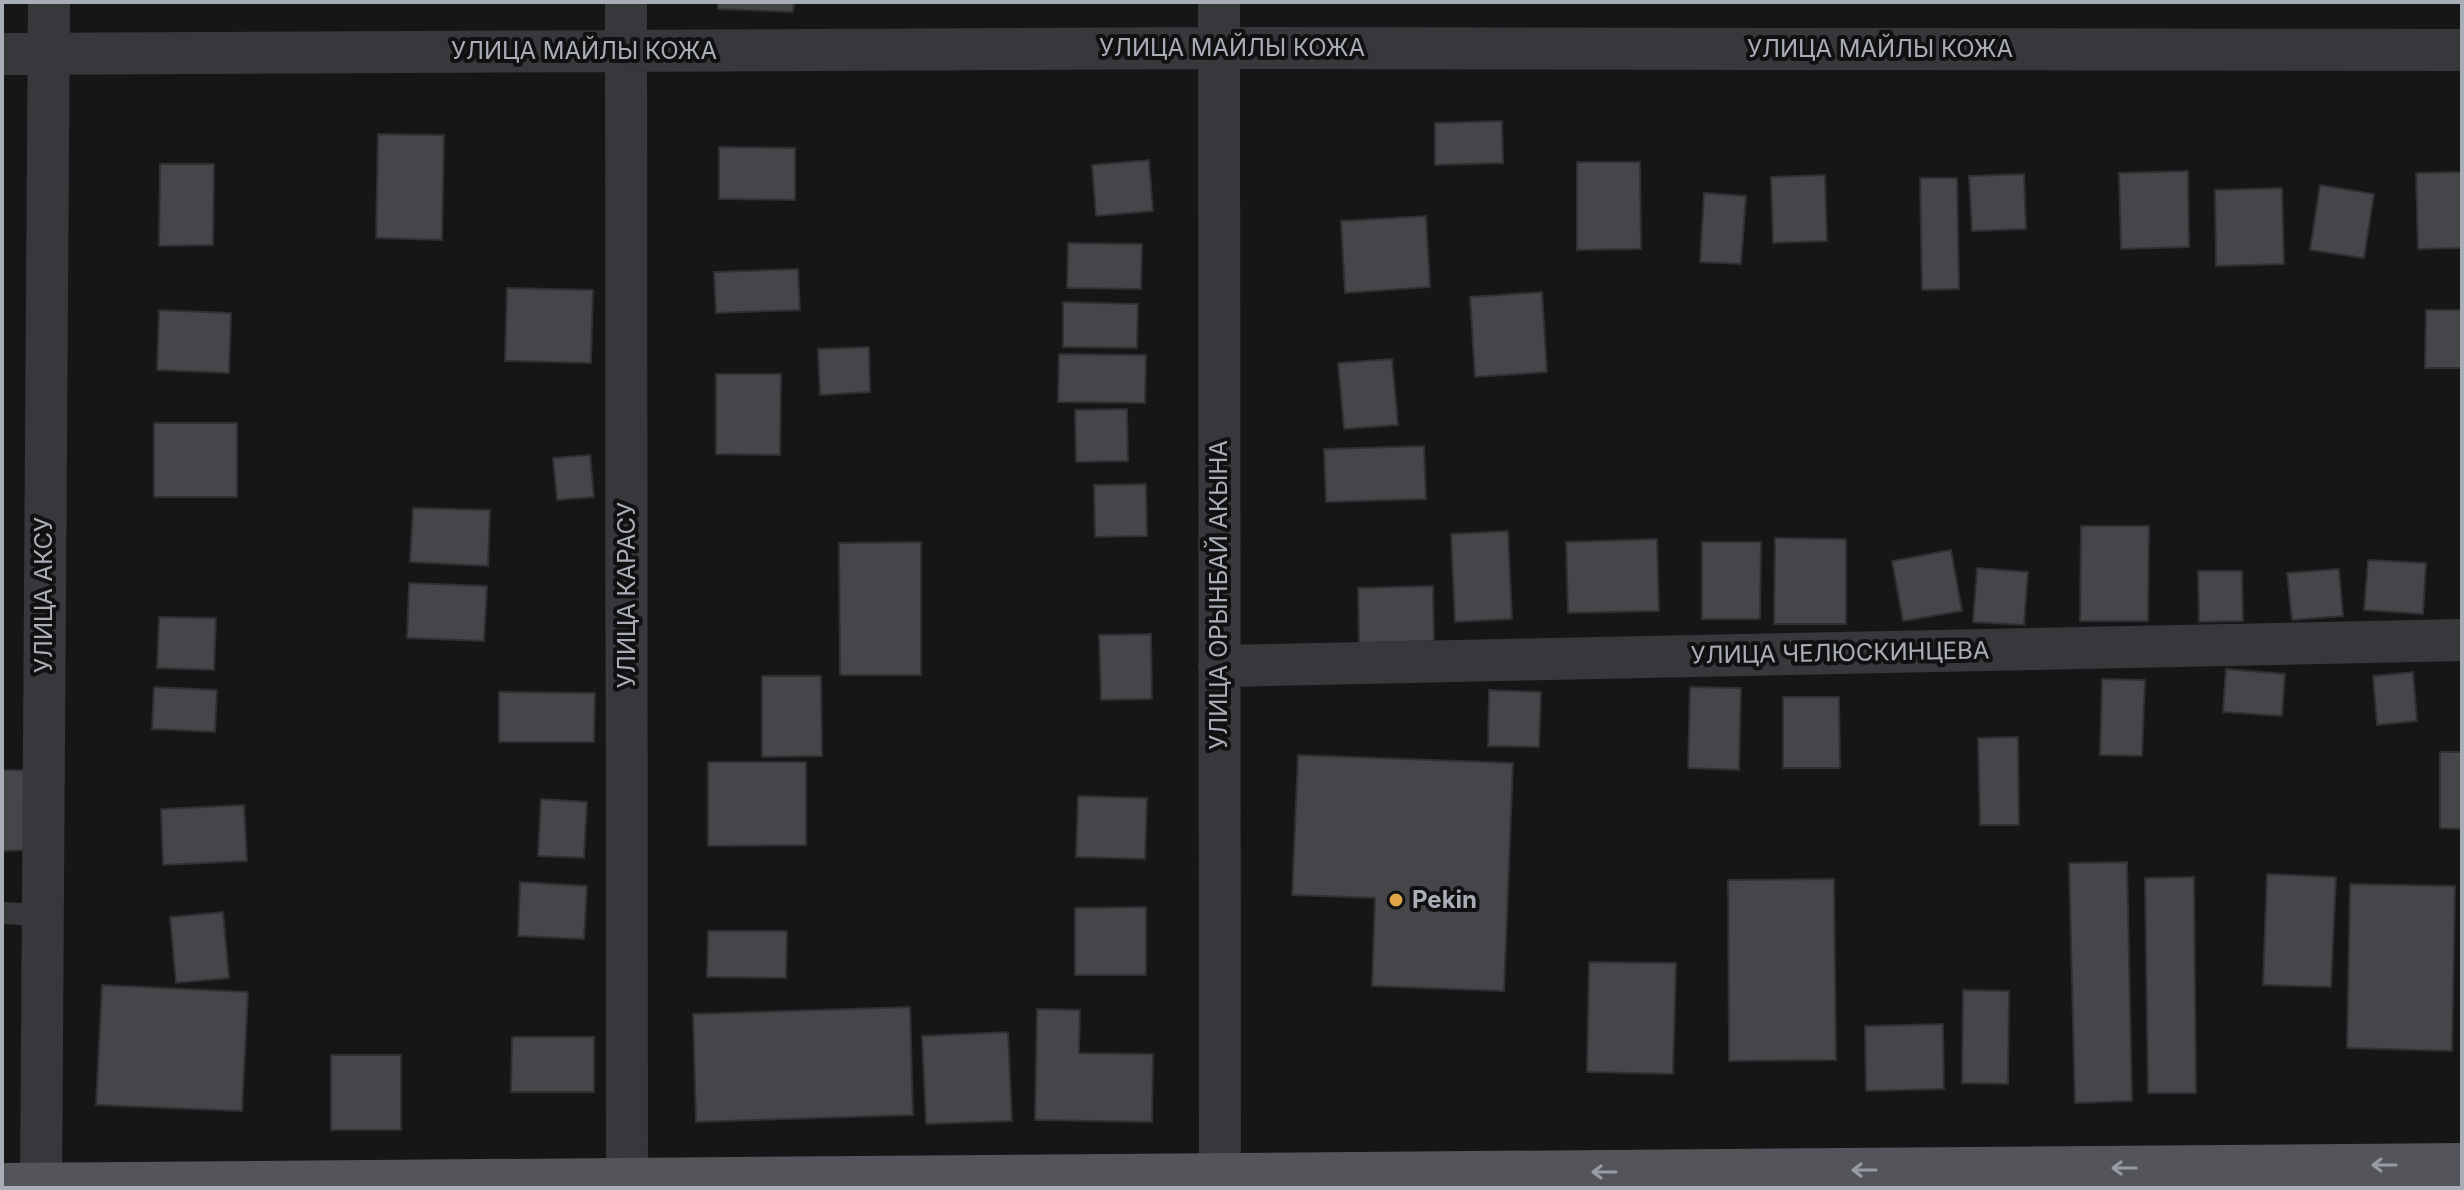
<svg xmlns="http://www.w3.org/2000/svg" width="2464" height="1190" font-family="Inter,sans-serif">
	<rect width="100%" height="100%" fill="#161617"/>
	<path fill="#45464a" stroke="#303033" stroke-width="2" d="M718,2H794L793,12L718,9Z
		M1502,121L1503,163L1435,165V123Z
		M378,134L444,135L442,240L376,238Z
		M719,147L795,148V200L719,199Z
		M1149,160L1153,211L1096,216L1092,165Z
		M1577,162H1640L1641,249L1577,250Z
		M160,164H214L213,245L159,246Z
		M2188,171L2189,247L2121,249L2119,173Z
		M2462,172V248L2418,249L2416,173Z
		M2024,174L2026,229L1972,231L1969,176Z
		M1825,175L1827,241L1773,243L1771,177Z
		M1920,178H1957L1959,289L1922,290Z
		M2320,185L2374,194L2364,258L2310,250Z
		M2282,188L2284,264L2216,266L2215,190Z
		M1704,193L1746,196L1741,264L1700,262Z
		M1426,216L1430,287L1345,293L1341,221Z
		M1068,243L1142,244L1141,289L1067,288Z
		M798,269L800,310L716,313L714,272Z
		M507,288L593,290L591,363L505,361Z
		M1542,292L1547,372L1475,377L1470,297Z
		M1063,302L1138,304L1137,348L1063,347Z
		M159,310L231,313L229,373L157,370Z
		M2426,310H2462V368H2425Z
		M869,347L870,392L820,395L818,349Z
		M1059,354L1146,355L1145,403L1058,402Z
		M1392,359L1398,425L1344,429L1338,363Z
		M716,374H781L780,455L716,454Z
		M1127,409L1128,461L1076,462L1075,410Z
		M154,423H237V497H154Z
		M1424,446L1426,499L1326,502L1324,449Z
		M590,455L594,497L557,500L553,458Z
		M1146,484L1147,536L1095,537L1094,485Z
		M413,508L490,510L488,566L410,562Z
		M2081,526H2149L2148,621H2080Z
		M1508,531L1512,619L1455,622L1451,534Z
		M1775,538L1846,539V624H1774Z
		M1657,539L1659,611L1568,613L1566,542Z
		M921,542V675H840L839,543Z
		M1702,542H1761L1760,619H1702Z
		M1951,550L1962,611L1903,621L1892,561Z
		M2368,560L2426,563L2423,614L2364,610Z
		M1977,568L2028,572L2024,625L1973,622Z
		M2339,569L2343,616L2292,620L2287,573Z
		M2198,571H2242L2243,621L2199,622Z
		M409,583L487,586L484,641L407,638Z
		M1433,586L1434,641L1359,643L1358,588Z
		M159,617L216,618L214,670L157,668Z
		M1151,634L1152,699L1101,700L1099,635Z
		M2226,669L2285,674L2282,716L2223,712Z
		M2413,672L2417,721L2377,725L2373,676Z
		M762,676H821L822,756L762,757Z
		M2102,679L2145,680L2142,756L2100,755Z
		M154,687L217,690L215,732L152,729Z
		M1690,687L1741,688L1739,770L1688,768Z
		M1489,690L1541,692L1539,747L1488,746Z
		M499,692L595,693L594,742H499Z
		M1783,697H1839L1840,768H1783Z
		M2018,737L2019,825H1980L1978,738Z
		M2440,752H2462V829L2440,828Z
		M1298,755L1513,763L1504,991L1372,986L1375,898L1292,895Z
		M708,762H806V845L708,846Z
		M2,770H28L30,850L2,851Z
		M1078,796L1147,798L1145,859L1076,857Z
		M541,799L587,802L584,858L538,856Z
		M244,805L247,861L163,865L161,809Z
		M2127,862L2132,1101L2075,1103L2069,863Z
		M2267,874L2336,877L2331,987L2263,985Z
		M2194,877L2196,1093H2148L2145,878Z
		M1834,879L1836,1060L1729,1061L1728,880Z
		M520,882L587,886L584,939L518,936Z
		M2350,884L2455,886L2452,1051L2347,1048Z
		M1146,907V975H1075V908Z
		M223,912L229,978L176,983L170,917Z
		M708,931H787L786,978L707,977Z
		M1589,962L1676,963L1673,1074L1587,1072Z
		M102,985L248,992L242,1111L96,1105Z
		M1963,990L2009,991L2008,1084L1962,1083Z
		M910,1007L913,1115L696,1122L693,1014Z
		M1037,1009L1080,1010L1079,1053L1153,1054L1152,1122L1035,1120Z
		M1943,1024L1944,1089L1866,1091L1865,1026Z
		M1008,1032L1012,1121L926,1124L922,1036Z
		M512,1037H594V1092H511Z
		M331,1055H401V1130H331Z"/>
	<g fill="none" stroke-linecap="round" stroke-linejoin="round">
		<path stroke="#37383c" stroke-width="22" d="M2,913L42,915"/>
		<path stroke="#37383c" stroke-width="42" d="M626,2L627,1188
			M1219,2L1220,1188
			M2,54L1218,48L2462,50
			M1219,666L2462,640
			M41,1188L49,2"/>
		<path stroke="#53555a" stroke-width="44" d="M2,1185L2462,1165"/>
	</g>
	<defs><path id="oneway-shaft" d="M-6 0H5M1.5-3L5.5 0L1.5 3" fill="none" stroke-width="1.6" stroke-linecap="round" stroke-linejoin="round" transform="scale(2)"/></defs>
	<g stroke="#989ba4">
		<use href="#oneway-shaft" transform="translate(2384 1165) rotate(180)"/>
		<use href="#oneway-shaft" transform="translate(2124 1168) rotate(180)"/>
		<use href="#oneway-shaft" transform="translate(1864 1170) rotate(180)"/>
		<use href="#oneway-shaft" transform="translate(1604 1172) rotate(180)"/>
	</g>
	<circle fill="#e0a545" stroke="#111112" stroke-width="3" cx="1396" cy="900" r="8"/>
	<g text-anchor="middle" stroke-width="8" stroke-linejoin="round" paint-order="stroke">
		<g font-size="24" fill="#a9adb6" stroke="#111112">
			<text x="1232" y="56">УЛИЦА МАЙЛЫ КОЖА</text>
			<text x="1880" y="57">УЛИЦА МАЙЛЫ КОЖА</text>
			<text x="584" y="59">УЛИЦА МАЙЛЫ КОЖА</text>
			<text transform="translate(44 595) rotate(-90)" y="8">УЛИЦА АКСУ</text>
			<text transform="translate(627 595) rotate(-90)" y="8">УЛИЦА КАРАСУ</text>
			<text transform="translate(1219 595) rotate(-90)" y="8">УЛИЦА ОРЫНБАЙ АКЫНА</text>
			<text transform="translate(1840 653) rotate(-1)" y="8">УЛИЦА ЧЕЛЮСКИНЦЕВА</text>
		</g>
		<g font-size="24" font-weight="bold" fill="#a9adb6" stroke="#111112" text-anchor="start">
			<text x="1412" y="908">Pekin</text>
		</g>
	</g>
	<rect width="2464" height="1190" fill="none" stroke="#a9adb6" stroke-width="8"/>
</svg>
